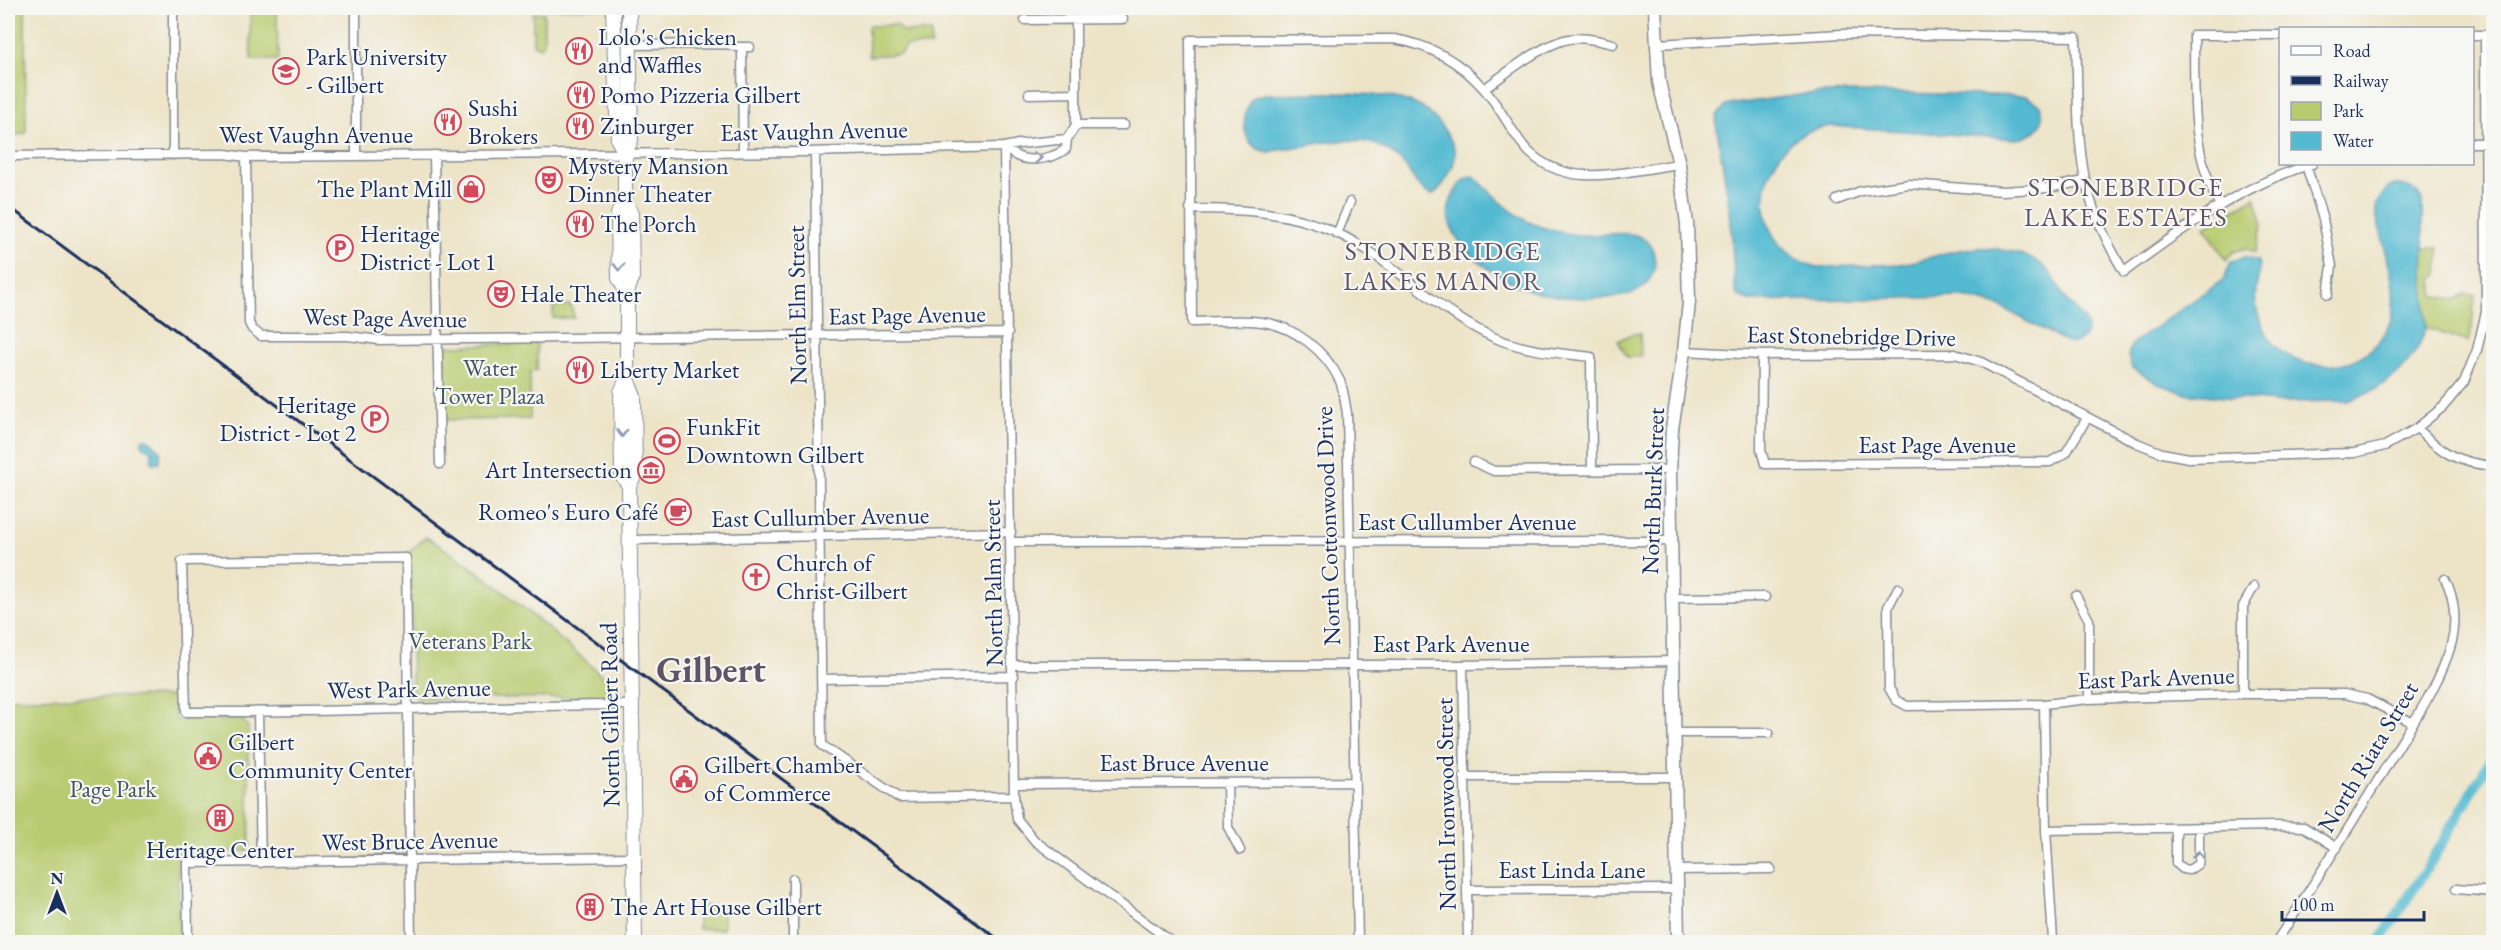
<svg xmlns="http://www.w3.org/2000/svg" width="2501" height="950" font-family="'EB Garamond',serif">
	<rect width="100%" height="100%" fill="#f6f6f2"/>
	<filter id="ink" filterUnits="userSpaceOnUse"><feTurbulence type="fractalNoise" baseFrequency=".0167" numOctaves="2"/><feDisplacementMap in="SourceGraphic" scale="12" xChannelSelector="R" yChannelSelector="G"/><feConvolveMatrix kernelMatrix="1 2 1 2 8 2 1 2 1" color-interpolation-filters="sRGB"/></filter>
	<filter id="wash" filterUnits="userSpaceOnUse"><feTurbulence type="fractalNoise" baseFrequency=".008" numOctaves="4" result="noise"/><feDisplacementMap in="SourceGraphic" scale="24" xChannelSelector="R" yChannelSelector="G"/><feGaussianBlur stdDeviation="1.35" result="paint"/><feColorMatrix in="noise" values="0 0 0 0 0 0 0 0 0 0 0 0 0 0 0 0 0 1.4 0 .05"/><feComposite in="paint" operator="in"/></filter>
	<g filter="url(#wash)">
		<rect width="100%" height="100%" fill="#ede4c8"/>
		<path fill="#b8cb6f" stroke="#6a7d66" stroke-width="1.5" d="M8,8H25L26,133L8,136Z
			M250,8H277L278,60H251Z
			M429,8H607L433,9Z
			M533,13H544V44L540,47L533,44Z
			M897,25L903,32H931V46H905L900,54L869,56L868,26Z
			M2255,197L2263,224L2255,253L2246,248L2233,252L2226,260L2205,227Z
			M2423,248H2440L2438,274L2433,278L2435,296L2455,300L2465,294L2475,295L2472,326L2468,342L2426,328Z
			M571,305L574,318H553V306Z
			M1640,333L1641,356L1627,357L1618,341L1629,335Z
			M537,343V370L530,372V419L445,420L444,353L448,346Z
			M426,537C496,579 557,637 619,690V697L615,702L607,703L606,697L420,699L415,697L412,690L410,559L408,553Z
			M175,696V720L242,719L248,727L250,845L247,851L178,854L179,942H8V698Z
			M698,906H723V929H698Z"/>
		<path fill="#53bad1" stroke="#377498" stroke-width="1.5" d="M1855,92L2026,96L2040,105L2043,117C2040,131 2029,138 2016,139L1830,126C1820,128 1808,130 1799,136C1749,171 1752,251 1817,267C1844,267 1872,265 1900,264C1917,262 1936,255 1954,251C1981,245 2020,248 2042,265C2056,275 2058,291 2069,303C2077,312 2093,323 2085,337L2074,343H2068L1999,306L1963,297L1749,301L1737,295L1735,290L1730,211L1716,123L1717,115L1727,105L1806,94Z
			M1267,94C1305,94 1388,88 1419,106C1430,112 1438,121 1445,131C1450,139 1456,147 1455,157C1454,167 1442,191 1432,195C1418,191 1413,175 1404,165C1377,136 1351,138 1315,144C1300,147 1284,148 1269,152C1240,150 1239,113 1254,96Z
			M1474,176C1511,212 1523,228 1578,235C1599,238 1643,222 1653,251C1655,257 1656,267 1653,273C1649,281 1647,286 1639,290C1618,303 1559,298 1535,292C1503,283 1434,240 1451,200C1456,189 1462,177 1474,176Z
			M2396,185C2408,185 2418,190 2422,202L2426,328L2418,348L2401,371L2376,389L2348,401L2275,402L2184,393L2159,384L2132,368L2128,356L2132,344L2224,279L2231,262L2245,256L2258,261C2260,272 2258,278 2256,288C2254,302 2257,315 2263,328C2287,381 2371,377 2390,322C2401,291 2383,245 2376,214V204L2388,187Z
			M142,439H148L161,451L159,463H152V452L142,445Z"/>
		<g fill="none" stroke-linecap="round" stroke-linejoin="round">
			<path stroke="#53bad1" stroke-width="10" d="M2379,942L2428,867L2494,754"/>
		</g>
	</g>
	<g filter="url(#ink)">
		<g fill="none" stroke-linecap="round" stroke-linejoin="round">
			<defs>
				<path id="street" d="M173,8V155
					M1025,20L1123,19
					M1656,44L1842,34L2076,37C2078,84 2076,133 2085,179C2092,212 2107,243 2124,272C2182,229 2241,185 2312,164
					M629,45L726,44L737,47H750
					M742,47L743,152
					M1484,89C1508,72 1533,51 1561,41C1577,35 1597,40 1613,44
					M1029,94L1076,93
					M1076,125H1124
					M1067,139L1019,144L1004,147C1009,151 1016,157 1022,158C1036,162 1055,157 1066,149L1067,139L1076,125V20
					M2472,143H2486
					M815,152L822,745L899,798L1014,796
					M434,155L440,464
					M8,156L225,154L246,157L806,152L1004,147L1014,796L1017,819L1035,841L1172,942
					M356,156V8
					M246,157L249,323L252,329L261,336H348L379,340L1008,333
					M2306,165L2323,219L2332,266L2328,294
					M1837,200L1861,191L1909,184L2003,191L2047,188L2085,181
					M2219,204C2190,149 2195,96 2194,35H2280
					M1190,209C1240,209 1290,211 1337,233C1394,260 1435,311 1493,337C1524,351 1558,353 1591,357L1592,470
					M1337,234L1350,202
					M1684,351L1762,355L1955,354L1981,362L2137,443L2162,453L2189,458L2354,453L2385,446L2417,428L2443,407L2464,382L2477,350L2486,312L2485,35H2472
					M1762,355L1761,450L1765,464L2050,462L2066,453L2087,418
					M2417,428C2442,453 2457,463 2494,466
					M1474,462L1494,471L1670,470
					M631,540L1011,532
					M1011,542L1671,541
					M1898,588L1888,607L1889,688L1896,700L1907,706L2044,704L2089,699L2243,694H2344L2367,699L2413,723
					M2076,596L2089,620V699
					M1672,598L1765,597
					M1013,665H1463L1673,661
					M1463,665L1468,942
					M821,679L1014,676
					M2243,694V606L2254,587
					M2044,704L2046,830L2053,940
					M258,712L261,863
					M1674,733H1769
					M1464,777H1674
					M1227,783L1228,827L1240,850
					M1014,784L1355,782
					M2176,828V863L2183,869L2189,870L2198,864L2199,859V827
					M2046,830L2276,826L2304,827L2337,848
					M1676,870L1771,869
					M793,879V942
					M2456,889L2494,892
					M1467,890L1676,889
					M188,942L187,863L634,857
					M411,942C409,814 408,686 406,558L182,561L186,712C335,713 484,705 633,705
					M1358,942L1347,413C1345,403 1344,391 1340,381C1326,351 1294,326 1262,322C1239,319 1215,322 1192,322L1190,40L1394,39C1430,45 1460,61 1484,89C1515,124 1517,161 1569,173C1598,180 1649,168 1679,164
					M2276,942C2316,881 2354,820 2392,757C2413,722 2440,684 2451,645C2457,623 2455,598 2445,579"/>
				<path id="secondary" d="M1655,8L1659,82L1679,164L1687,224L1689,302L1684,351L1672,429L1670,470L1678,942"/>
				<path id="primary" d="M613,8L618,140L625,153
					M629,8L631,140L625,153V200L631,214L632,277L627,293V379L634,397L635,474L629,486L635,942
					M625,200L618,214L619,278L627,293
					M627,379L621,392L622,475L629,486"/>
			</defs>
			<use href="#street" stroke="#848a93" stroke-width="11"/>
			<use href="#secondary" stroke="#848a93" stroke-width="15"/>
			<use href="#primary" stroke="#848a93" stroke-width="16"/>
			<use href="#street" stroke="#fff" stroke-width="8"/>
			<use href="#secondary" stroke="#fff" stroke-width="12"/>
			<use href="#primary" stroke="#fff" stroke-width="14"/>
			<path stroke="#1b2f5e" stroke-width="3" d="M8,206L1002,942"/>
		</g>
		<defs><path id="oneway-chevron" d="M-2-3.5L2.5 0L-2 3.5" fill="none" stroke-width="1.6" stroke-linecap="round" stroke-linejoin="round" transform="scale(1.5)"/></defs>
		<g stroke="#8d97ae">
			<use href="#oneway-chevron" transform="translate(1038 158) rotate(-5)"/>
			<use href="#oneway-chevron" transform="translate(619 267) rotate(89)"/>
			<use href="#oneway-chevron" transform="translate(622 433) rotate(89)"/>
			<use href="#oneway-chevron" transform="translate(2198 855) rotate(-83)"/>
		</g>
	</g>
	<defs>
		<symbol id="restaurant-ring" viewBox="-11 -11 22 22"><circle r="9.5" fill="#f6f6f2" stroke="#d1495b" stroke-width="1.5"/><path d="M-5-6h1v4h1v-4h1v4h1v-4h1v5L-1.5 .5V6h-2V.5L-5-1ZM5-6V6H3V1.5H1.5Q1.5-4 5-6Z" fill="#d1495b"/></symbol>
		<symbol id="university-ring" viewBox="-11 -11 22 22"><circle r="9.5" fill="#f6f6f2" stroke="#d1495b" stroke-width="1.5"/><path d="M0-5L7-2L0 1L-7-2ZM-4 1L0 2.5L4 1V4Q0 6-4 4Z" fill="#d1495b"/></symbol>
		<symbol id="theatre-ring" viewBox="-11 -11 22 22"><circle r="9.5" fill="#f6f6f2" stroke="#d1495b" stroke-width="1.5"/><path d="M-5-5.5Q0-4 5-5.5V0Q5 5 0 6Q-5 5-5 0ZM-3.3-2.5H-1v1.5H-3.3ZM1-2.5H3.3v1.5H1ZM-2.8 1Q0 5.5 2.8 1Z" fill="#d1495b"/></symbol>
		<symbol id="shop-ring" viewBox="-11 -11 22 22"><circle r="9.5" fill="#f6f6f2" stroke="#d1495b" stroke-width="1.5"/><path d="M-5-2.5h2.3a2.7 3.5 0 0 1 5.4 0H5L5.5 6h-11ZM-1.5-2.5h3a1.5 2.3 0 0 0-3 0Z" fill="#d1495b"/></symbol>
		<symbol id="parking-ring" viewBox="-11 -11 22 22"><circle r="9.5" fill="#f6f6f2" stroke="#d1495b" stroke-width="1.5"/><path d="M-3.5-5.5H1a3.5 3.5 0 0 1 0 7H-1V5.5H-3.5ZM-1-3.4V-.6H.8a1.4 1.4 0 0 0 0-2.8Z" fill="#d1495b"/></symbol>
		<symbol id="stadium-ring" viewBox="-11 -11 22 22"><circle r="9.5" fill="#f6f6f2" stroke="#d1495b" stroke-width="1.5"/><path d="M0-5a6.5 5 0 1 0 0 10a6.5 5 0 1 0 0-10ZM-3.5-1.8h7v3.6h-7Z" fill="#d1495b"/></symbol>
		<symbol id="museum-ring" viewBox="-11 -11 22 22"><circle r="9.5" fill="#f6f6f2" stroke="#d1495b" stroke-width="1.5"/><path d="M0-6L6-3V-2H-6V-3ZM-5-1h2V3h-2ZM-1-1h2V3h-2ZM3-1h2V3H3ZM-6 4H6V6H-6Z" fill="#d1495b"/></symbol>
		<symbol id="cafe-ring" viewBox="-11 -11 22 22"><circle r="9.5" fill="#f6f6f2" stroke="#d1495b" stroke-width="1.5"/><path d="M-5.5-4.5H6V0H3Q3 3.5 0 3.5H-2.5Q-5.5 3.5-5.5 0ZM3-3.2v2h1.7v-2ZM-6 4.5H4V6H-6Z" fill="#d1495b"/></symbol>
		<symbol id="church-ring" viewBox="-11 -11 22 22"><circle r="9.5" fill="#f6f6f2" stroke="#d1495b" stroke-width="1.5"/><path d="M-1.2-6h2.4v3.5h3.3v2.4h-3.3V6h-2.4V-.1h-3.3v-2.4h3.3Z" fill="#d1495b"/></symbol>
		<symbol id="civic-ring" viewBox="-11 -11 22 22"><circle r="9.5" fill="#f6f6f2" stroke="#d1495b" stroke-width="1.5"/><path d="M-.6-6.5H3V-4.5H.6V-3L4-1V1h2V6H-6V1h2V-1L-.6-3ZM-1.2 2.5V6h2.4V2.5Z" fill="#d1495b"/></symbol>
		<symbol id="building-ring" viewBox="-11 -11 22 22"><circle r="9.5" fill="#f6f6f2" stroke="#d1495b" stroke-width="1.5"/><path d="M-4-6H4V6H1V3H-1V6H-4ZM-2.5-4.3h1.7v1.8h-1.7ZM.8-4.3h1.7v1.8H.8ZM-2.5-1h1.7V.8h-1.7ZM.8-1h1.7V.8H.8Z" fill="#d1495b"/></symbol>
	</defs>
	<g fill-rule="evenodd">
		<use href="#restaurant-ring" x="564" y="36" width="30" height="30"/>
		<use href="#university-ring" x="271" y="56" width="30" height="30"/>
		<use href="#restaurant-ring" x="566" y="80" width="30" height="30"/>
		<use href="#restaurant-ring" x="433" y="107" width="30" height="30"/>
		<use href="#restaurant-ring" x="565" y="111" width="30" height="30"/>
		<use href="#theatre-ring" x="534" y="165" width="30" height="30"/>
		<use href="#shop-ring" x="456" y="174" width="30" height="30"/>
		<use href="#restaurant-ring" x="565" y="209" width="30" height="30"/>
		<use href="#parking-ring" x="325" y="233" width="30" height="30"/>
		<use href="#theatre-ring" x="486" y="279" width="30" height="30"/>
		<use href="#restaurant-ring" x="565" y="355" width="30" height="30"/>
		<use href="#parking-ring" x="360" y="404" width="30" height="30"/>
		<use href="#stadium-ring" x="652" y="426" width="30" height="30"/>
		<use href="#museum-ring" x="636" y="455" width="30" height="30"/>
		<use href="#cafe-ring" x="663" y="497" width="30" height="30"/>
		<use href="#church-ring" x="741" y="562" width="30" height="30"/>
		<use href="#civic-ring" x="193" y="741" width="30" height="30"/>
		<use href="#civic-ring" x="669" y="764" width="30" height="30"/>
		<use href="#building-ring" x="205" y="803" width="30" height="30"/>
		<use href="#building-ring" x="575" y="892" width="30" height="30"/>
	</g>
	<g text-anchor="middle" stroke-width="4.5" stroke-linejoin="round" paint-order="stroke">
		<g font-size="24" fill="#1b2f5e" stroke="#f6f6f2" text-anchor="start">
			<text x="598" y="45">Lolo's Chicken<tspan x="598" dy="28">and Waffles</tspan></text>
			<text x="306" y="65">Park University<tspan x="306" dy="28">- Gilbert</tspan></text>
			<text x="600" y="103">Pomo Pizzeria Gilbert</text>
			<text x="468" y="116">Sushi<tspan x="468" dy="28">Brokers</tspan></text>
			<text x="600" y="134">Zinburger</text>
			<text x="568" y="174">Mystery Mansion<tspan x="568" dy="28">Dinner Theater</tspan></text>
			<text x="452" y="197" text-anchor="end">The Plant Mill</text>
			<text x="600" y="232">The Porch</text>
			<text x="360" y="242">Heritage<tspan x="360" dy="28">District - Lot 1</tspan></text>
			<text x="520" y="302">Hale Theater</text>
			<text x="600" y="378">Liberty Market</text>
			<text x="356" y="413" text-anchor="end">Heritage<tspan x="356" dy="28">District - Lot 2</tspan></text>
			<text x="686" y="435">FunkFit<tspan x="686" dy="28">Downtown Gilbert</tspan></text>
			<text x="632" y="478" text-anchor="end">Art Intersection</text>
			<text x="658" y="520" text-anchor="end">Romeo's Euro Café</text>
			<text x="776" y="571">Church of<tspan x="776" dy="28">Christ-Gilbert</tspan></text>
			<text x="228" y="750">Gilbert<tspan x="228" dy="28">Community Center</tspan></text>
			<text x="704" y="773">Gilbert Chamber<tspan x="704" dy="28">of Commerce</tspan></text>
			<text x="220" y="858" text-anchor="middle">Heritage Center</text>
			<text x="610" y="915">The Art House Gilbert</text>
		</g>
		<g font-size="24" fill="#1b2f5e" stroke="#f6f6f2">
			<text transform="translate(814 131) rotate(-1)" y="8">East Vaughn Avenue</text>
			<text x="316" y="143">West Vaughn Avenue</text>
			<text transform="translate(797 305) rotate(-91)" y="8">North Elm Street</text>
			<text transform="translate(907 315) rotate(-1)" y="8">East Page Avenue</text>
			<text transform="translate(385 318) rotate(1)" y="8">West Page Avenue</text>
			<text transform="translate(1851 336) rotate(1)" y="8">East Stonebridge Drive</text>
			<text x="1937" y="453">East Page Avenue</text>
			<text transform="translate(1653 491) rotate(-88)" y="8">North Burk Street</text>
			<text transform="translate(820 517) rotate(-1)" y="8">East Cullumber Avenue</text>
			<text x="1467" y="530">East Cullumber Avenue</text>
			<text transform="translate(1328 526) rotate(-92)" y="8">North Cottonwood Drive</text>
			<text transform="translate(993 583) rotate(-91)" y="8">North Palm Street</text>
			<text x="1451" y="652">East Park Avenue</text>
			<text transform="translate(2156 678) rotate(-2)" y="8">East Park Avenue</text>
			<text transform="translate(409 689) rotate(-1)" y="8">West Park Avenue</text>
			<text transform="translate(610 715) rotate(-91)" y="8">North Gilbert Road</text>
			<text transform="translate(2368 757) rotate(-59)" y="8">North Riata Street</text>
			<text x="1184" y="771">East Bruce Avenue</text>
			<text transform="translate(1446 804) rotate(-91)" y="8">North Ironwood Street</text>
			<text transform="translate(410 841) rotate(-1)" y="8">West Bruce Avenue</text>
			<text x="1572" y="878">East Linda Lane</text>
		</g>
		<g font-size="24" fill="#425662" stroke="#f6f6f2">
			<text x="490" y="376">Water<tspan x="490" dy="28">Tower Plaza</tspan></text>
			<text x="470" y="649">Veterans Park</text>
			<text x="113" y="797">Page Park</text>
		</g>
		<g font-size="26" letter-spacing="1.5" fill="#5e5466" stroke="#f6f6f2">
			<text x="2126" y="196">STONEBRIDGE<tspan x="2126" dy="30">LAKES ESTATES</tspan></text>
			<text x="1443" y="260">STONEBRIDGE<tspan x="1443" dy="30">LAKES MANOR</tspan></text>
		</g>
		<g font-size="36" font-weight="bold" fill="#5e5466" stroke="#f6f6f2">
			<text x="711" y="682">Gilbert</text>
		</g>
	</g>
	<rect width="2501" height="950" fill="none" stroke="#f6f6f2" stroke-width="30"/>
	<rect x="2279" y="27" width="195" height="138" fill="#f6f6f2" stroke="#9ea6b7" stroke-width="1.5"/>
	<rect x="2291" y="46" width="30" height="9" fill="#ffffff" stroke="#9ea6b7" stroke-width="1.5"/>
	<text x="2333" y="57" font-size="18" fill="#1b2f5e">Road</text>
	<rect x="2291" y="76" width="30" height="9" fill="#1b2f5e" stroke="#9ea6b7" stroke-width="1.5"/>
	<text x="2333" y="87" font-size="18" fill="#1b2f5e">Railway</text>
	<rect x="2291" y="102" width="30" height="18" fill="#b8cb6f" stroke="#9ea6b7" stroke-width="1.5"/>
	<text x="2333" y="117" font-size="18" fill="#1b2f5e">Park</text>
	<rect x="2291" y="132" width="30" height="18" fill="#53bad1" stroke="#9ea6b7" stroke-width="1.5"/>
	<text x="2333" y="147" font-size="18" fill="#1b2f5e">Water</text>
	<g transform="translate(57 893)" stroke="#f6f6f2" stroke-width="4.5" paint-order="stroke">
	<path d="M0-4.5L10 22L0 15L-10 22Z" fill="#1b2f5e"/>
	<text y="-9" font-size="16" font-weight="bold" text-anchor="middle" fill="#1b2f5e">N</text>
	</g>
	<path d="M2282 911v9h142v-9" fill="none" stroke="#1b2f5e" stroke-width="3"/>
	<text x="2291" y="911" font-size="18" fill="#1b2f5e" stroke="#f6f6f2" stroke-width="4.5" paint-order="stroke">100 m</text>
</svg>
